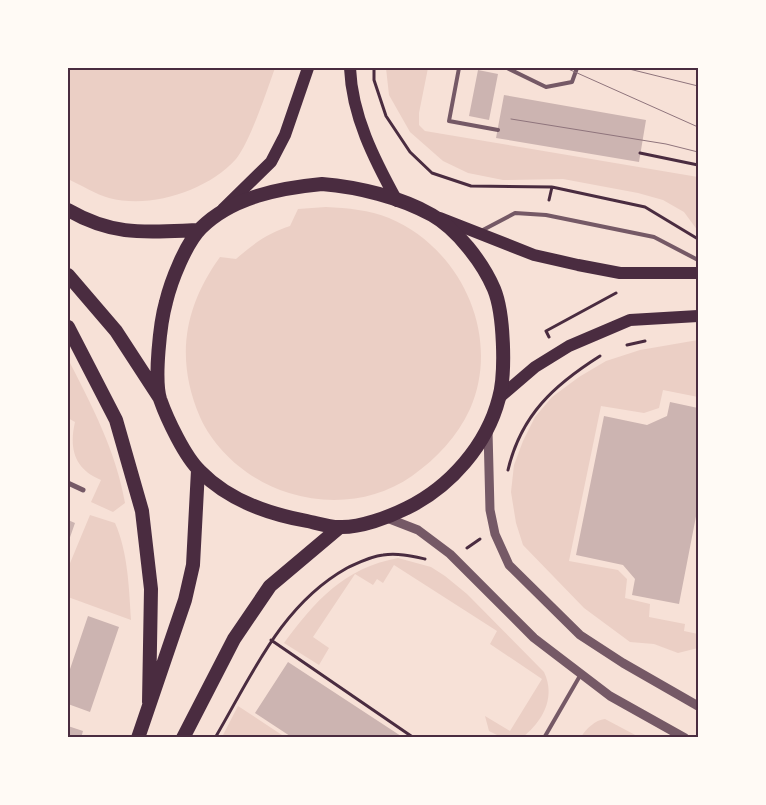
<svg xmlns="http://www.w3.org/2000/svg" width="766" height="805" font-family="Signika,sans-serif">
	<rect width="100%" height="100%" fill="#f7e1d7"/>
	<path fill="#ebcfc5" d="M68,68H275C267,90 250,142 236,159C207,191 151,209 109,198C95,194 81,185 68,179Z
		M386,68H428L419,113V125L425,131L698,177V231L684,212L663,200L638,193L563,179L503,180L468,173L443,161L410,132L389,95Z
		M326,207C348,208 369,210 389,218C461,248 502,336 470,409C457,437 437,458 412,476C376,501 331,506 289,493C252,482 216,453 200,417C175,359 184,307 220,257L236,259C253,244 268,233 290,226L298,209Z
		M698,340V397L663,390L659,408L644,413L601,406L569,561L618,570L627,579L625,598L650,604L649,617L685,624L684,631L698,634V648L678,653L654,644L630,642L584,608L523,545L516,523L511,492L514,465L523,441L535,417L552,397L579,377L606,361L640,350Z
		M68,359C92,406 116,451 125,503L113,512L91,502L101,480C74,469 69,448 75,422L68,418Z
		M90,515L115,523C128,552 129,588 131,620L68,597V568Z
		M398,558L431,567L445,576L467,594L544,672C556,697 543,721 523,737H501L489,731L485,716L510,731L542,679L490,644L497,631L394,565L383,583L377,579L373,585L355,574L313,637L329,648L319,665L284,643C315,601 344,568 398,558Z
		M238,706L285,737H222Z
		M605,719L639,737H581C586,729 595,720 605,719Z"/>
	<path fill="#ccb4b1" d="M478,70L498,74L489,120L469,116Z
		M504,95L646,120L639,162L496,138Z
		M670,402L698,408V506L679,604L632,595L635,579L623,565L576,555L604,416L647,425L667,416Z
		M68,520L75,523L68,543Z
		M88,616L119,627L90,712L68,704V675Z
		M288,662L404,738H293L255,713Z
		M68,726L83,731L81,738H68Z"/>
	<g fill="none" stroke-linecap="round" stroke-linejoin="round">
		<path stroke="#4a2c40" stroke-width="3" d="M374,68V80L386,116L410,152L432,173L471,186L552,187L645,207L698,239
			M640,153L698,165
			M549,200L552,187
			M549,337L546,331L616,293
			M627,345L645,341
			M508,470C521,415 554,385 600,356
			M467,548L480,539
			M271,640L414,738
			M215,738C252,675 281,605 347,568C358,563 371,556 383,555C398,553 411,556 425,559"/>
		<path stroke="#755966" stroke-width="4" d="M459,68L449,121L498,130
			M507,68L546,87L572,82L577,68
			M481,231L515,213L546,215L654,237L698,260
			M544,738L581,674"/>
		<path stroke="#755966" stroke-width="5" d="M68,483L83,490"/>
		<path stroke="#755966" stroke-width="9" d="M488,431L490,510L495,534L509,565L580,635L623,663L698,706
			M387,518L418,530L450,554L534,638L610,696L685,738"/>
		<path stroke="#4a2c40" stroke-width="12" d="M350,68C352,116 374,159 397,201
			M223,209L271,162L285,135L308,68
			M440,218L534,255L578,265L620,273H698
			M500,397L535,367L569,346L630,320L698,316"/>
		<path stroke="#4a2c40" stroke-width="14" d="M322,184C358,187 400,197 432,215C457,229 483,263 494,289C504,313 506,373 499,398C487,445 450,487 407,508C389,517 360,528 339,527C329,527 317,523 307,521C268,514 228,500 200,471C185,457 167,419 160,399C154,379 160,323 166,302C171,281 186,243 201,228C232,197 280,188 322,184Z
			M68,210C115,237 147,232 199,230
			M68,275L116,331L159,397
			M68,327L116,420L142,511L151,589L149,702
			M138,738L185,600L193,565L198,470
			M183,738L234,639L270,586L340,527"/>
		<path stroke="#8f747c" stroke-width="1" d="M566,68L698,127
			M625,68L698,86
			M511,119L666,144L698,152"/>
	</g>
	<rect width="766" height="805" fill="none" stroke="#fffaf5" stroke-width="138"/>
	<rect x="69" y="69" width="628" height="667" fill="none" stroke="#4a2c40" stroke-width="2"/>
</svg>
